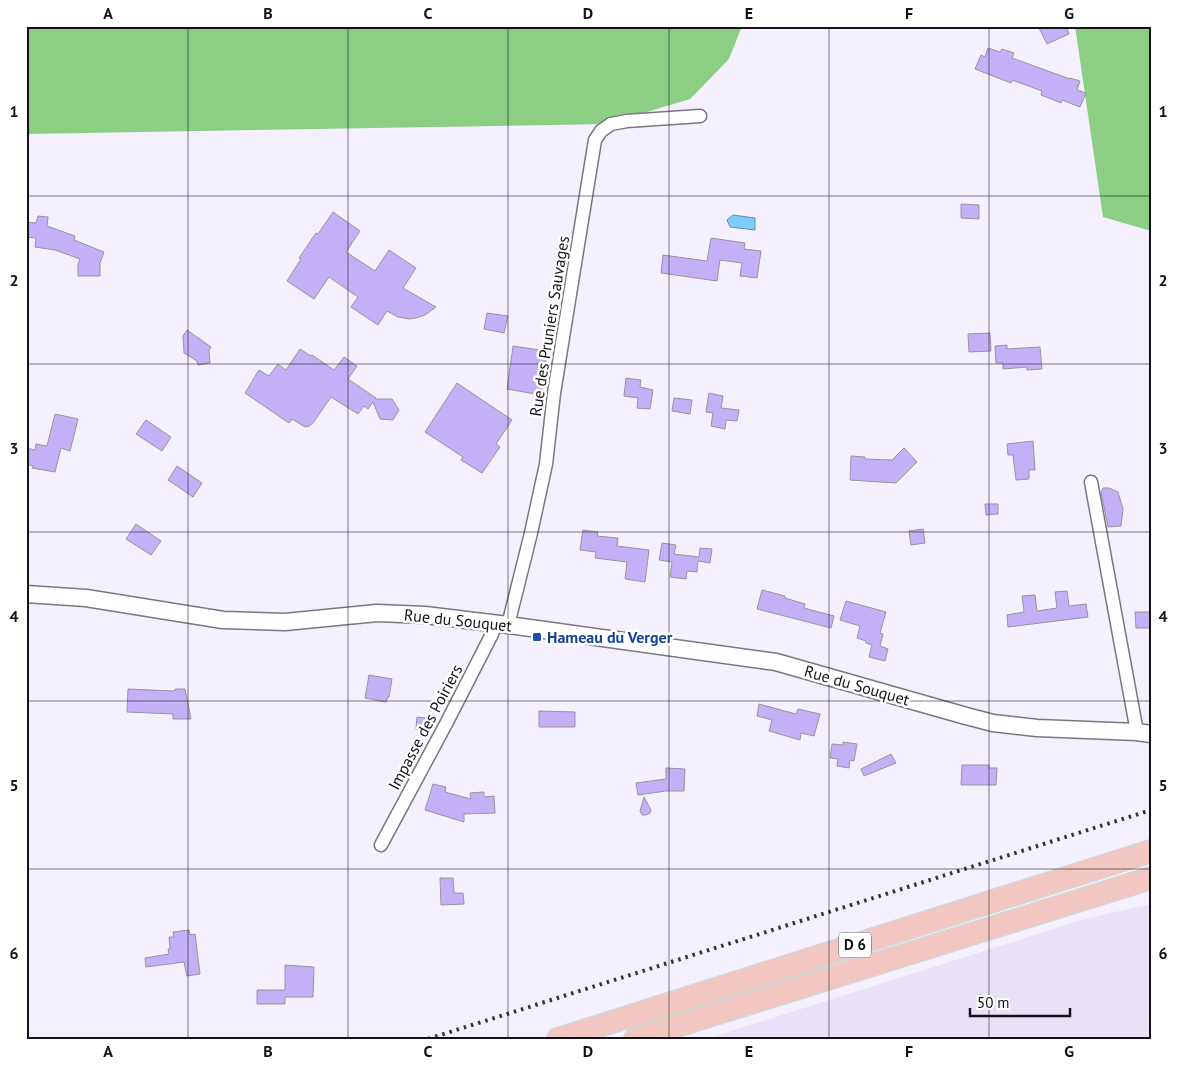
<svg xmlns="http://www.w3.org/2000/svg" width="1177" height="1065" font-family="'PT Sans',sans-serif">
	<rect width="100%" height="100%" fill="#f5f0fe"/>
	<path fill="#e9e2f7" d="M1151,904V1039H706L1088,918Z"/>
	<path fill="#8cce83" d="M26,26H742L729,59L690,99L607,124L26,134Z
		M1075,26H1151V231L1103,217Z"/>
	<path fill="#80cbf9" stroke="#6094b5" d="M733,215L755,218V230L730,227L727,220Z"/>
	<path fill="#c4b0f6" stroke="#9794a1" d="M1038,26H1066L1069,34L1047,44Z
		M988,48L1000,52L1002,49L1014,53L1012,58L1070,79V78L1080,81L1077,90L1086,93L1080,107L1062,100L1061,103L1041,95L1042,91L1012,80L1011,83L975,69L981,55L985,57Z
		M961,204L979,205V219L961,218Z
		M333,212L360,231L346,252L375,271L389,250L416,268L403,288L436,307L425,315L416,318L410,319L398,317L387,311L378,325L351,307L358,297L329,277L314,299L287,281L301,259L299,258L316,233L318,234Z
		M38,216L48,217L47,226L75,236L74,240L104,252L100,263V276H78V264L80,259L55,250L35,247L36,238L26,237V222L36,223Z
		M711,238L745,243L744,249L761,251L757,278L740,276L742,263L720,260L717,281L661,273L663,255L707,261Z
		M487,313L508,316L504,333L484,329Z
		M187,330L211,347L209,350L210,363L198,365L197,361L184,353L183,336Z
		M990,333L991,351L969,352L968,334Z
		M1007,345V349L1040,347L1042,369L1027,370V367L1003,369V363H996L995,346Z
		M513,346L547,351L541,395L507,389Z
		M300,349L311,356L312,355L334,370L344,357L357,366L348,379L376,398L375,399H392L399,410L393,420L380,419L373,402L368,409L364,406L358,414L331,397L313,423L309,426L305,427L292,419L289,423L245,393L259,370L269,376L278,364L286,370Z
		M626,378L641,380L640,387L653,390L650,409L637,408L638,398L624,396Z
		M457,383L512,420L496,444L500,447L482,473L461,460L463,457L425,432Z
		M709,393L723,396L721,408L739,410L737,421L726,420L725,429L711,426L713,413L706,412Z
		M674,398L692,400L690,414L672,411Z
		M55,414L78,419L70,451L61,448L55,472L32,468L33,466L26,464V448L35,450L36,444L47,446Z
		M146,420L171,437L162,451L136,434Z
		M1033,441L1035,470H1029V479L1016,480L1013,455H1008L1007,444Z
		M904,448L917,462L896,483L850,480L851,456L865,457V459L892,460Z
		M177,466L202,483L193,497L168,480Z
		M1103,488H1109L1118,492L1123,509L1121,526L1108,527L1101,492Z
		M985,504H998V514L986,515Z
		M136,524L161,541L151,555L126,539Z
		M923,529L925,543L911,545L909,531Z
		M583,530L598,532L597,536L618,538L617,546L649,550L645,582L625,579L627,562L595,558L596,552L580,550Z
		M662,543L676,545L674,554L699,557L700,548L712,549L710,563L698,561L697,572L687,571L686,579L670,577L672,562L659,560Z
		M762,590L785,596V598L805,604L804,608L834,616L831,628L757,609Z
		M1067,591L1069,606L1086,604L1088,617L1008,627L1007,615L1024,612L1022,596L1035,595L1037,611L1057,608L1055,592Z
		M846,601L886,612L880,633L883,634L880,646L888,649L885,661L869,657L872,645L866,643V641L857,638L860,626L840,620Z
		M1135,612H1151V628H1136Z
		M369,675L392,679L389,697H388L386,702L365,698Z
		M128,689L174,691L175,689H185L191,719H173V714L127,712Z
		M759,704L796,714L798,709L820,714L814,736L801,733L800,740L769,731L772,720L757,716Z
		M539,711L575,712V727H539Z
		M417,717L429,718L428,730L416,729Z
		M843,742L857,744L854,761L850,760L849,768L837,766L838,759L830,758L832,744L843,745Z
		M891,754L896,763L864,776L861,769Z
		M962,765H989V768H997L996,785H961Z
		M666,768L685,769L684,791H666L638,795L636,783L666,779Z
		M433,784L446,787L445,792L471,799L470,793L484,792V797L494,796L495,813L464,814V822L425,810Z
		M644,797L651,810L650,813L646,815H642L640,811Z
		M440,878H453L454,893H463L464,904L441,905Z
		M189,930L190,935L195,934L200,974L187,976L184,962L146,967L145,958L169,954L168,949H170L169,937H174L173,932Z
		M285,965L314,967L313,997H285V1004H257V990H285Z"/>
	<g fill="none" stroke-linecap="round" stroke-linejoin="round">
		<defs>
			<path id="minor" d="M1091,482L1137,732
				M508,625L531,533L546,464L554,393L595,140L601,131L611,124L627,121L700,116
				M381,845L447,722L492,634L495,624"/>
			<path id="tertiary" d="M26,594L86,598L223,620L285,622L377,613L425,615L508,625L776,662L966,716L993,723L1037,728L1137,732L1151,734"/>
			<path id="trunk" d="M558,1039L1151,851
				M635,1039L1151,878"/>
		</defs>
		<use href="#minor" stroke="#7a7682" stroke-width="15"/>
		<use href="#tertiary" stroke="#7a7682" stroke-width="19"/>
		<use href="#trunk" stroke="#d5d4d5" stroke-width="24"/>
		<use href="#minor" stroke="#fff" stroke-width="12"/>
		<use href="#tertiary" stroke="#fff" stroke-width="16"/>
		<use href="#trunk" stroke="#f2c7c2" stroke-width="21"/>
		<path stroke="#343237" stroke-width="4" stroke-dasharray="2.5 5" stroke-linecap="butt" d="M428,1039L1151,810"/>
	</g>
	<path fill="none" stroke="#141216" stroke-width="1" stroke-opacity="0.55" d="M188,26V1039M348,26V1039M508,26V1039M669,26V1039M829,26V1039M989,26V1039M26,196H1151M26,364H1151M26,532H1151M26,701H1151M26,869H1151"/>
	<rect fill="#1a4fb4" stroke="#fff" stroke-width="2" x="532" y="632" width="10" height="10" rx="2.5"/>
	<g text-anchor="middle" stroke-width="5" stroke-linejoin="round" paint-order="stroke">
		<rect fill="#fff" stroke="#5a595c" stroke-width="1" x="839" y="932.5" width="32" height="25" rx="4"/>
		<g font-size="15" font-weight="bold" fill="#141216">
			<text x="855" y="950">D 6</text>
		</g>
		<g font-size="16" fill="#141216" stroke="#fff">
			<text transform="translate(549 326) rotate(-81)" y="6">Rue des Pruniers Sauvages</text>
			<text transform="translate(458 620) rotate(6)" y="6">Rue du Souquet</text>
			<text transform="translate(857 685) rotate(16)" y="6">Rue du Souquet</text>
			<text transform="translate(425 727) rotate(-62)" y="6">Impasse des Poiriers</text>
		</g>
		<g font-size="16" font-weight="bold" fill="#164399" stroke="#fff" text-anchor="start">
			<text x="547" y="643">Hameau du Verger</text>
		</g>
	</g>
	<rect width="1177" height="1065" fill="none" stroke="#ffffff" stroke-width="55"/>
	<path d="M970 1008v8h100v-8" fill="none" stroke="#141216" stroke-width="2.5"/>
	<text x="977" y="1008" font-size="15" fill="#141216" stroke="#ffffff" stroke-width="4" paint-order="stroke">50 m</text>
	<rect x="28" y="28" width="1122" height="1010" fill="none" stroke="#141216" stroke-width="2"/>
	<g font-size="16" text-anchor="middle" font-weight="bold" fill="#141216">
		<text x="108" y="19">A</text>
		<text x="268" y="19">B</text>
		<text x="428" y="19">C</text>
		<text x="588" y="19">D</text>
		<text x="749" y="19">E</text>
		<text x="909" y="19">F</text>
		<text x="1069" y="19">G</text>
		<text x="14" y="117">1</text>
		<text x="1163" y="117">1</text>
		<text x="14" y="286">2</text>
		<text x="1163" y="286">2</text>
		<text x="14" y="454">3</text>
		<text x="1163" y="454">3</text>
		<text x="14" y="622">4</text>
		<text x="1163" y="622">4</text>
		<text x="14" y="791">5</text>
		<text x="1163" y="791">5</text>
		<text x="14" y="959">6</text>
		<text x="1163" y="959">6</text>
		<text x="108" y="1057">A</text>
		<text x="268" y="1057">B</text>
		<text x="428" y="1057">C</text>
		<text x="588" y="1057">D</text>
		<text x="749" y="1057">E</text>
		<text x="909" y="1057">F</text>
		<text x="1069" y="1057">G</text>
	</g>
</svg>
